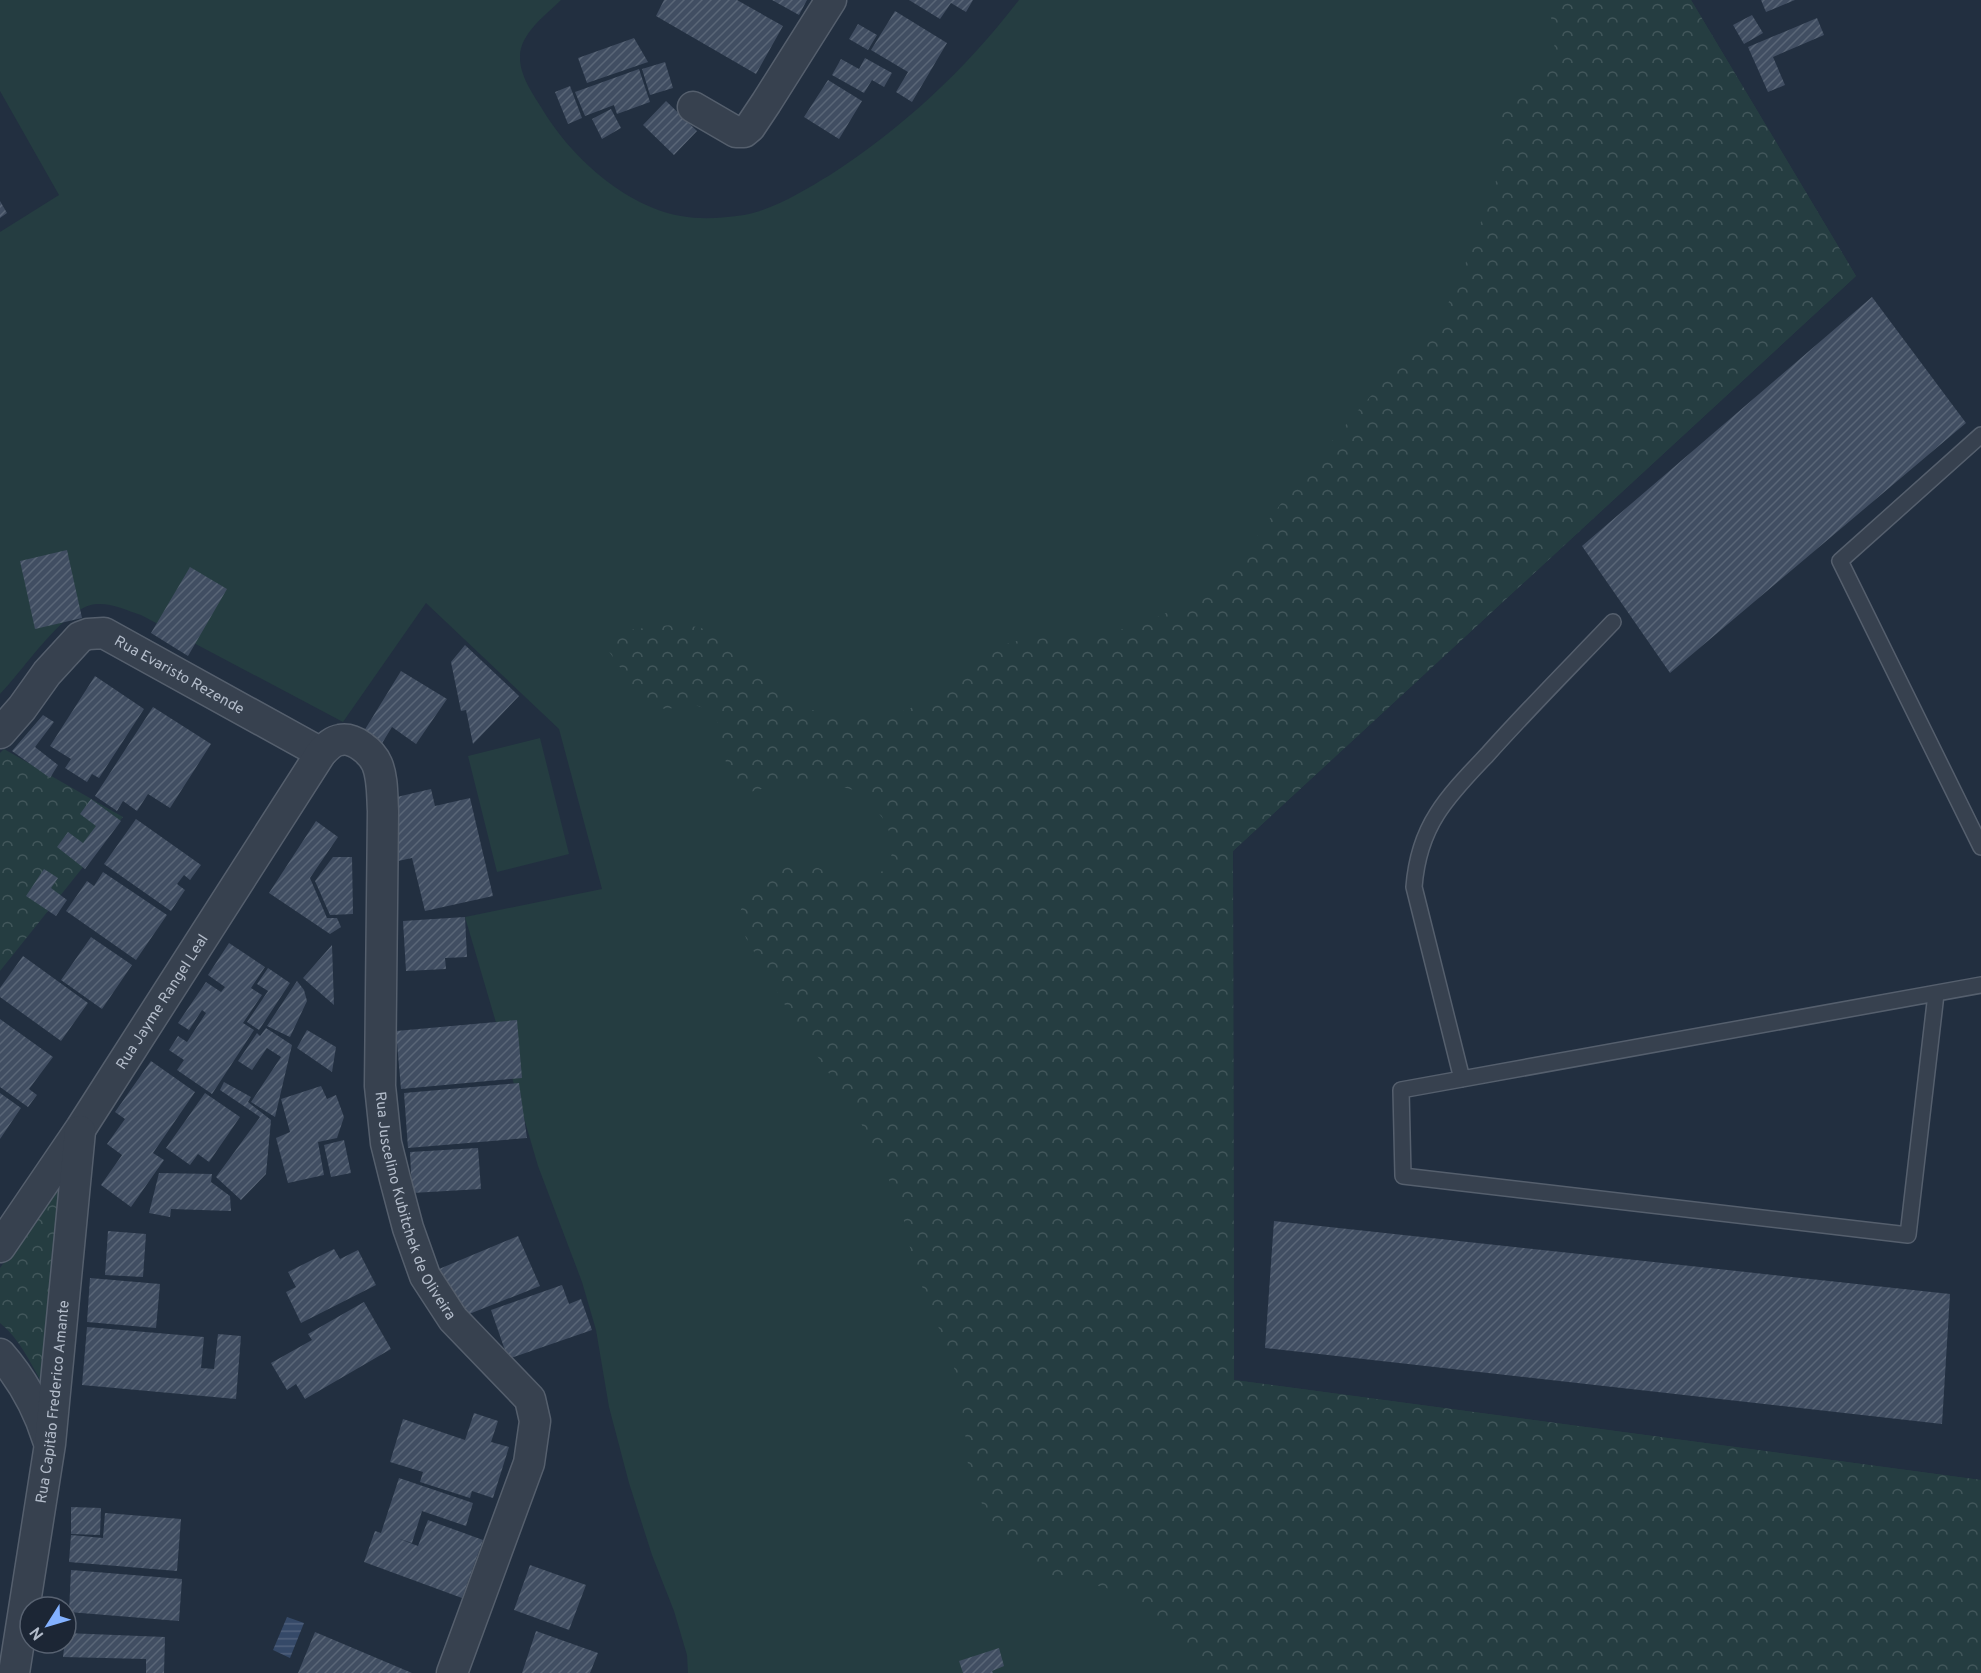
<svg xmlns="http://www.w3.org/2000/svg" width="1981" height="1673" font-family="Overpass,sans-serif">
	<defs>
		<pattern id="forest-crowns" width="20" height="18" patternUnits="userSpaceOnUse" patternTransform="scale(1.5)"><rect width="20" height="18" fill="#253d41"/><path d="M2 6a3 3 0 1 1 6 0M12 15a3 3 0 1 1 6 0" fill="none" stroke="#42575b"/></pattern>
		<pattern id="water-rules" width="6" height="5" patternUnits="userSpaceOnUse" patternTransform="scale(1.5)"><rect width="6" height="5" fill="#354968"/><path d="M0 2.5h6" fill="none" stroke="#50617c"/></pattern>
		<pattern id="building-hatch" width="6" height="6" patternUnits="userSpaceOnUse" patternTransform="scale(1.5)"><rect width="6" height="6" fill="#414e62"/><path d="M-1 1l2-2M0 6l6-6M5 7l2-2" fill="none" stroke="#5a6677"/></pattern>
	</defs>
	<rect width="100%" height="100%" fill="#222f40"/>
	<path fill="#253d41" d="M0,0H561C546,15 519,34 520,58C520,75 532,93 541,107C569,155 624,206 681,216C702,220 723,218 744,215C773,210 805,190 830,175C904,127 965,70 1019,0H1691L1856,276L1233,851L1234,1380L1981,1480V1673H688L687,1655L674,1611L652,1555L629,1483L609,1407L596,1330L582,1282L538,1166L465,917L602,889L559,729L426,603L343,722L141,615C126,610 112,603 96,604C64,607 23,671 0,694V232L59,195L0,91Z
		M540,738L569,854L497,872L468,756Z"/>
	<path fill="url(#forest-crowns)" d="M1543,0H1691L1856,276L1233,851L1234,1380L1981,1480V1673H1208L1193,1663L1146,1609L1123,1595L1103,1587L1052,1576L1030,1565L1004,1540L982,1504L968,1465L964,1420L953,1362L925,1295L912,1256L901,1208L880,1159L856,1114L796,1024L746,938L741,925L740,912L744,902L751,891L761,881L781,867L800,863L813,866L852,881L869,877L885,870L891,857L894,843L884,820L874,807L857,791L839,786L796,783L776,785L750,792L742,790L735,786L728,776L721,730L716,719L704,708L695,705L666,709L647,706L608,650L607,640C620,630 636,629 653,627C739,613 738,672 797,705C812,713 827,711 844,713C864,714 871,718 892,714C939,705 964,658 1009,643C1017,640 1027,640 1036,639C1059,636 1082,636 1105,633C1138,628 1172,611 1201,595C1235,576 1262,526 1287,496C1318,459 1348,420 1381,385C1391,375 1403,368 1412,357C1420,349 1427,339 1433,330C1454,299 1470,251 1483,216C1489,197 1500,176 1502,156C1504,143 1499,129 1500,115C1504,79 1561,71 1555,32C1554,21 1547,10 1543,0Z
		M4,749L123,817L0,971V753Z
		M70,1169L42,1383C30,1362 19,1338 0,1323V1268Z"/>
	<path fill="url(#water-rules)" d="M287,1617L304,1623L290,1658L273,1650Z"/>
	<path fill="url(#building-hatch)" d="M664,0H737L783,26L756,74L656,16Z
		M772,0H807L799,15Z
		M909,0H973L966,12L951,3L940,19Z
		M1761,0H1795L1766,12Z
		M895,11L947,43L912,102L896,92L908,72L871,50Z
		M1752,15L1763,33L1744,44L1733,25Z
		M1817,18L1824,35L1773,57L1785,85L1768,92L1748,47Z
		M858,24L877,35L868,50L849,39Z
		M634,38L648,62L587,83L578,58Z
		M865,58L892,73L884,87L872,80L864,93L832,75L841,59L859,69Z
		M665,62L673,88L650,95L642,69Z
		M639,69L650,102L617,114L614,105L585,116L575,92Z
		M828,80L862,101L839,139L804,117Z
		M570,86L582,118L568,124L555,92Z
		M666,101L697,131L674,155L643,125Z
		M611,109L621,128L602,139L592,119Z
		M0,201L7,213L0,218Z
		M1872,297L1966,423L1670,673L1582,546Z
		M67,550L82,618L35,629L20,561Z
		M190,567L227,589L188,656L151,633Z
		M465,645L519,696L473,744L466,710L461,711L451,662Z
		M401,671L447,699L416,744L392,727L381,745L364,731Z
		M95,676L144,709L99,778L92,774L87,782L65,768L71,759L50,746Z
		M153,707L211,744L170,808L148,794L137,811L123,801L117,811L95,796Z
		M43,715L54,722L35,747L58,765L50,778L12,751Z
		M431,789L435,806L470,798L493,896L425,911L412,858L398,861L384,800Z
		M91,799L121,821L85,869L57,847L68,832L83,843L96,826L80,814Z
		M136,819L201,865L190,880L184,875L177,884L185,890L171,911L104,864Z
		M316,821L338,837L310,878L327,918H337L341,927L330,934L269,893Z
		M333,857H352L353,914L330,915L315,881Z
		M44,869L58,878L51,888L67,900L56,916L26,896Z
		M103,872L167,915L136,960L66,911L87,881L94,886Z
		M465,917L467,957L445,958L446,969L406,971L403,921Z
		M91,937L132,965L102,1009L61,980Z
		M229,943L265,967L251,988L262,995L243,1023L254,1030L212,1094L177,1070L184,1060L169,1050L178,1036L187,1042L206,1013L202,1010L189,1030L178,1023L206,982L221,992L225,987L208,975Z
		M332,945L334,1005L303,978Z
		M23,956L88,1003L61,1041L0,997V988Z
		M268,968L290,983L259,1030L247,1022L268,991L257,984Z
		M297,981L304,990L307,1001L290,1037L267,1026Z
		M0,1019L53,1057L29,1089L37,1095L28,1107L0,1087Z
		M517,1020L522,1078L401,1089L396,1031Z
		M266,1028L292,1045L275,1117L251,1102L281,1057L267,1048L252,1070L238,1061L257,1033L260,1036Z
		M307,1030L336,1047L332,1072L297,1048Z
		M151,1061L195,1092L153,1153L164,1160L131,1207L101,1185L122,1155L107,1144L125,1119L115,1112Z
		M224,1082L251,1097L248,1102L271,1120L266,1174L241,1200L216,1177L260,1117L220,1090Z
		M519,1083L527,1138L408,1148L404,1093Z
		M321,1086L327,1099L336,1095L344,1117L337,1138L318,1142L324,1175L288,1183L276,1138L290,1132L281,1099Z
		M0,1093L21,1108L0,1139Z
		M205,1093L240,1117L209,1162L198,1154L190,1165L166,1148Z
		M344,1140L351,1173L331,1177L324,1145Z
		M478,1148L481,1189L412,1193L410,1152Z
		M159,1173L212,1174L211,1182L230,1196L231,1211L171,1209L170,1217L149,1213Z
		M1274,1221L1950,1294L1942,1424L1265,1348Z
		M108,1231L146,1234L143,1277L105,1275Z
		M518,1236L540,1286L459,1318L439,1269Z
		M334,1249L340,1259L358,1250L376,1285L301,1323L286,1292L296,1287L288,1272Z
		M90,1278L160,1284L156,1328L87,1322Z
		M562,1285L569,1304L581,1299L592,1330L508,1359L491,1310Z
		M364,1302L391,1349L305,1399L296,1384L287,1390L271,1363L312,1340L308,1334Z
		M87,1327L204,1337L201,1368L214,1369L218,1334L241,1336L236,1399L82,1385Z
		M474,1413L498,1421L491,1442L509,1447L493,1498L472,1491L470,1498L420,1482L423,1472L390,1462L403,1419L465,1440Z
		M399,1478L473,1503L466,1526L422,1511L412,1543L397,1538L418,1546L428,1520L483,1540L462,1598L364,1562L375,1531L381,1533Z
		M71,1507L101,1508L100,1535L71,1534Z
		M105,1513L181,1519L177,1571L69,1562L71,1535L103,1538Z
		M530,1565L586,1585L569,1630L514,1610Z
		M71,1570L182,1579L179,1621L69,1612Z
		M536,1631L598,1653L590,1673H522Z
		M315,1632L412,1673H298Z
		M66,1633L165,1637L164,1673H146V1659L63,1657Z
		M999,1648L1004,1666L992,1671L993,1673H963L959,1661Z"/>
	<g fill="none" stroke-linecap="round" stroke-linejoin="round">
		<defs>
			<path id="service" d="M1981,435L1840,561L1981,847
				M1936,994L1908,1235L1403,1176L1401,1090L1981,985
				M1462,1079L1414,887C1416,861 1423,836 1437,814C1451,792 1470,773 1487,755C1528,709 1571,666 1613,622"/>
			<g id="minor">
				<path d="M693,107L736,132H744L750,127L766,103L831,0"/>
				<path id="s1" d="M0,733L22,708L47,673L80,637L88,634L104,633L321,753"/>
				<path id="s2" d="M0,1247L81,1128L321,753C326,748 332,741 340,740C354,737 372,752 377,764C383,778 382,796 383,811L380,1086L386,1143L395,1179L408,1228L425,1276L453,1319L530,1399L535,1421L529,1463L452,1673"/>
				<path d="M0,1354C22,1379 38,1408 48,1440"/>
				<path id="s3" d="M14,1673L50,1444L80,1131"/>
			</g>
		</defs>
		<use href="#service" stroke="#555f6d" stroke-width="18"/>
		<use href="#minor" stroke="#555f6d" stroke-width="33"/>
		<use href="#service" stroke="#37414f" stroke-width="15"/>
		<use href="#minor" stroke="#37414f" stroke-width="30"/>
	</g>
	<g text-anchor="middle" stroke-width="6" stroke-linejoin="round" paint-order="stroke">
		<g font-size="15" fill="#b3bcca" stroke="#1c2635">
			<text dy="5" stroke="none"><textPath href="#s1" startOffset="236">Rua Evaristo Rezende</textPath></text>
			<text dy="5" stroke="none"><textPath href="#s2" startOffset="294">Rua Jayme Rangel Leal</textPath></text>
			<text dy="5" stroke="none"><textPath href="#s2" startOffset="1108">Rua Juscelino Kubitchek de Oliveira</textPath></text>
			<text dy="5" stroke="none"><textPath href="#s3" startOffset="274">Rua Capitão Frederico Amante</textPath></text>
		</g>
	</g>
	<g transform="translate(48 1625) rotate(233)"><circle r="28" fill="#1c2635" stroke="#586271" stroke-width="1.5"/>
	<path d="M0-4.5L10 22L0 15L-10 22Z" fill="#83b1ff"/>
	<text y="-9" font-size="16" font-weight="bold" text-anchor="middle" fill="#b3bcca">N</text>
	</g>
</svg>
